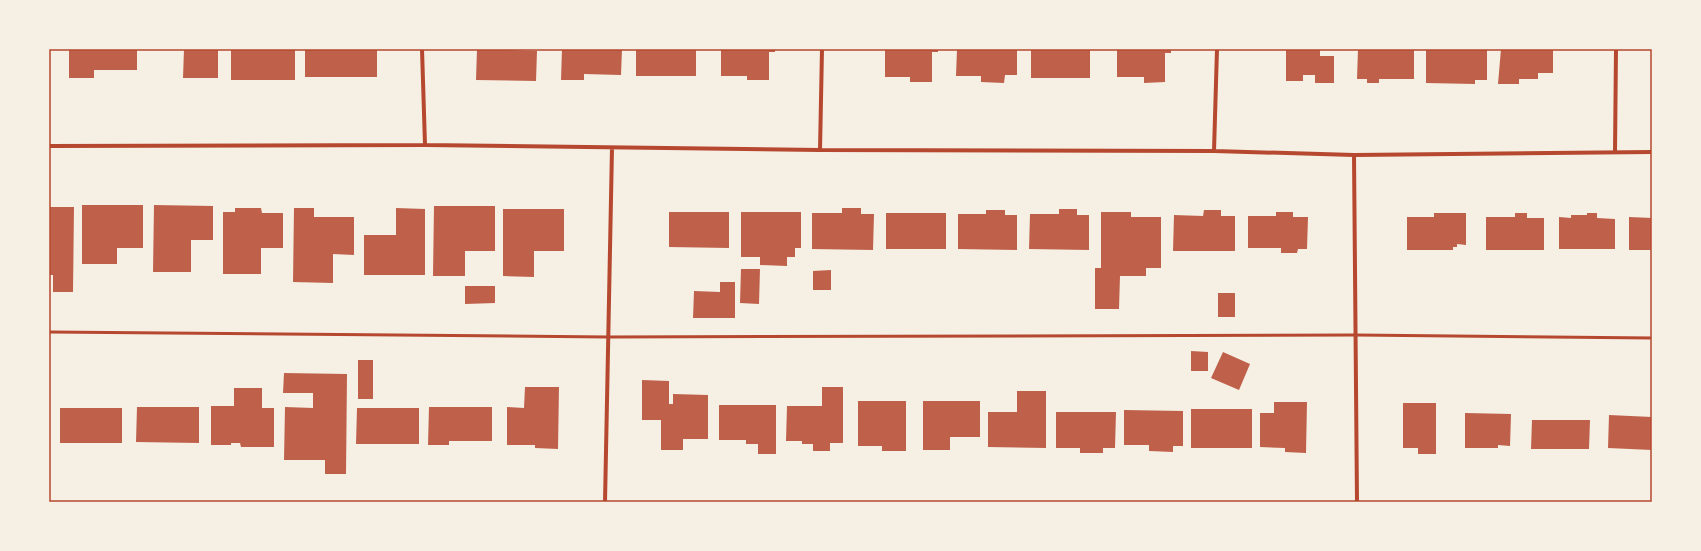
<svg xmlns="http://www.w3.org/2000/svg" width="1701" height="551" font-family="Rubik,sans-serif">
	<rect width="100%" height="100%" fill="#f6efe4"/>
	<path fill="#bf614a" d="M69,49H137V70H94V78H69Z
		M184,49H218V78H183Z
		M231,49H295V80H231Z
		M305,49H377V77H305Z
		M477,49L537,51L536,81L476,80Z
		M562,49H622L621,75L584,74V80H561Z
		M636,49H696V76H636Z
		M721,49H775V52H769V80H747V76H721Z
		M885,49H938V52H932V82H910V77H885Z
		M957,49H1017V75H1005L1004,83L981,82V76H956Z
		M1031,49H1090V78H1031Z
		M1117,49H1171V53H1165V82L1144,83V77H1117Z
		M1286,49H1320V56H1334V83H1315V75H1303V81H1286Z
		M1358,49H1414V79H1379V83H1367V79H1357Z
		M1501,49H1553V73H1538V79H1519V84H1498Z
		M1426,50H1487V80H1475V84L1426,83Z
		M82,205H143V248H117V264H82Z
		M154,205L213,206V240H191V272H153Z
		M434,206H495V251H465V276H433Z
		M49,207H74L73,292H53V275H49Z
		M235,208H261L262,213H283V248H261V274H223V212H235Z
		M294,208H314V217H354V255L333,254V283L293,282Z
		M396,208L425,209V275H364V235H396Z
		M842,208H861V214H874L873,250L812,249V213H842Z
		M503,209H564V251H534V277L503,276Z
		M1059,209H1077V215H1089V250L1029,249L1030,214H1059Z
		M986,210H1005V215H1017V250L958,249V214H986Z
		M1204,210H1221V216H1235V251H1173L1174,215L1203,216Z
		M669,212H729V248L669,247Z
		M741,212H801V248H795V257H787V266L760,265V257H741Z
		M1101,212H1131V217H1161V268H1146V276H1120L1119,309H1095V268H1101Z
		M1276,212H1293V217H1308L1307,249H1298L1297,253H1281V248H1248V216H1276Z
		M886,213H946V249H886Z
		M1434,213H1466V245L1457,244V247H1453V250H1407V217H1434Z
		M1515,213H1527V218H1544V250H1486V217H1515Z
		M1587,213H1597V218L1615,219V249H1559V217L1571,218V215H1587Z
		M1629,217L1652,218V250H1629Z
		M741,269H760L759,304L740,303Z
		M831,270V290H813V271Z
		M720,282H735V318H693L694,291L720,292Z
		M465,286H495V303L465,304Z
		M1218,293H1235V317H1218Z
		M1191,351L1208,352V371H1191Z
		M1223,352L1250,364L1239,390L1211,378Z
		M358,360H373V399H358Z
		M284,373L347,374L346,474H325V460H284L285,407L313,408V393H283Z
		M642,380L669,381V404H673V394L708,395V439H683V450H661V420H642Z
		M525,387H559L558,449L535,448V445H507V407L524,408Z
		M822,387H843V443H830V451H813V444H802V441H786L787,406H822Z
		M234,388H262V408H274V447H241L240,443H231V445H211V406H234Z
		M1017,391H1046V448L988,447V412H1017Z
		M858,401H906V451H882V446H858Z
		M923,401H980V437H950V450H923Z
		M1274,402H1307L1306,453L1285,452V448L1260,447V413H1274Z
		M1403,403H1436V454H1418V448H1403Z
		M719,405H776V454H758V444H746V440H719Z
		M137,407H199V443L136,442Z
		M429,407H492V441H449V445H428Z
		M60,408H122V443H60Z
		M357,408H419V444H356Z
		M1191,409H1252V448H1191Z
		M1124,410L1183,411V446H1173V452L1149,451V445H1124Z
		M1056,412H1116L1115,448H1103V453H1080V448H1056Z
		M1465,413L1511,414L1510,446L1498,445V448H1465Z
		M1609,415L1652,417V450L1608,448Z
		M1532,420H1590L1589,449H1531Z"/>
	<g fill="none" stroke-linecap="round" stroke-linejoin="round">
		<path stroke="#b5482f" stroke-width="3" d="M49,332L608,337L1356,335L1652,338"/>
		<path stroke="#b5482f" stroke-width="4" d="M422,49L425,145
			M49,146L425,145L820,150L1214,151L1354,155L1652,152
			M820,150L822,49
			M1214,151L1217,49
			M1615,152L1616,49
			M1354,155L1357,502
			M605,502L612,148"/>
	</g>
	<rect width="1701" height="551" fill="none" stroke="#f6efe4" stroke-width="100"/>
	<rect x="50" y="50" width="1601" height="451" fill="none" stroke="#b5482f" stroke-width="1.5"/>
</svg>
